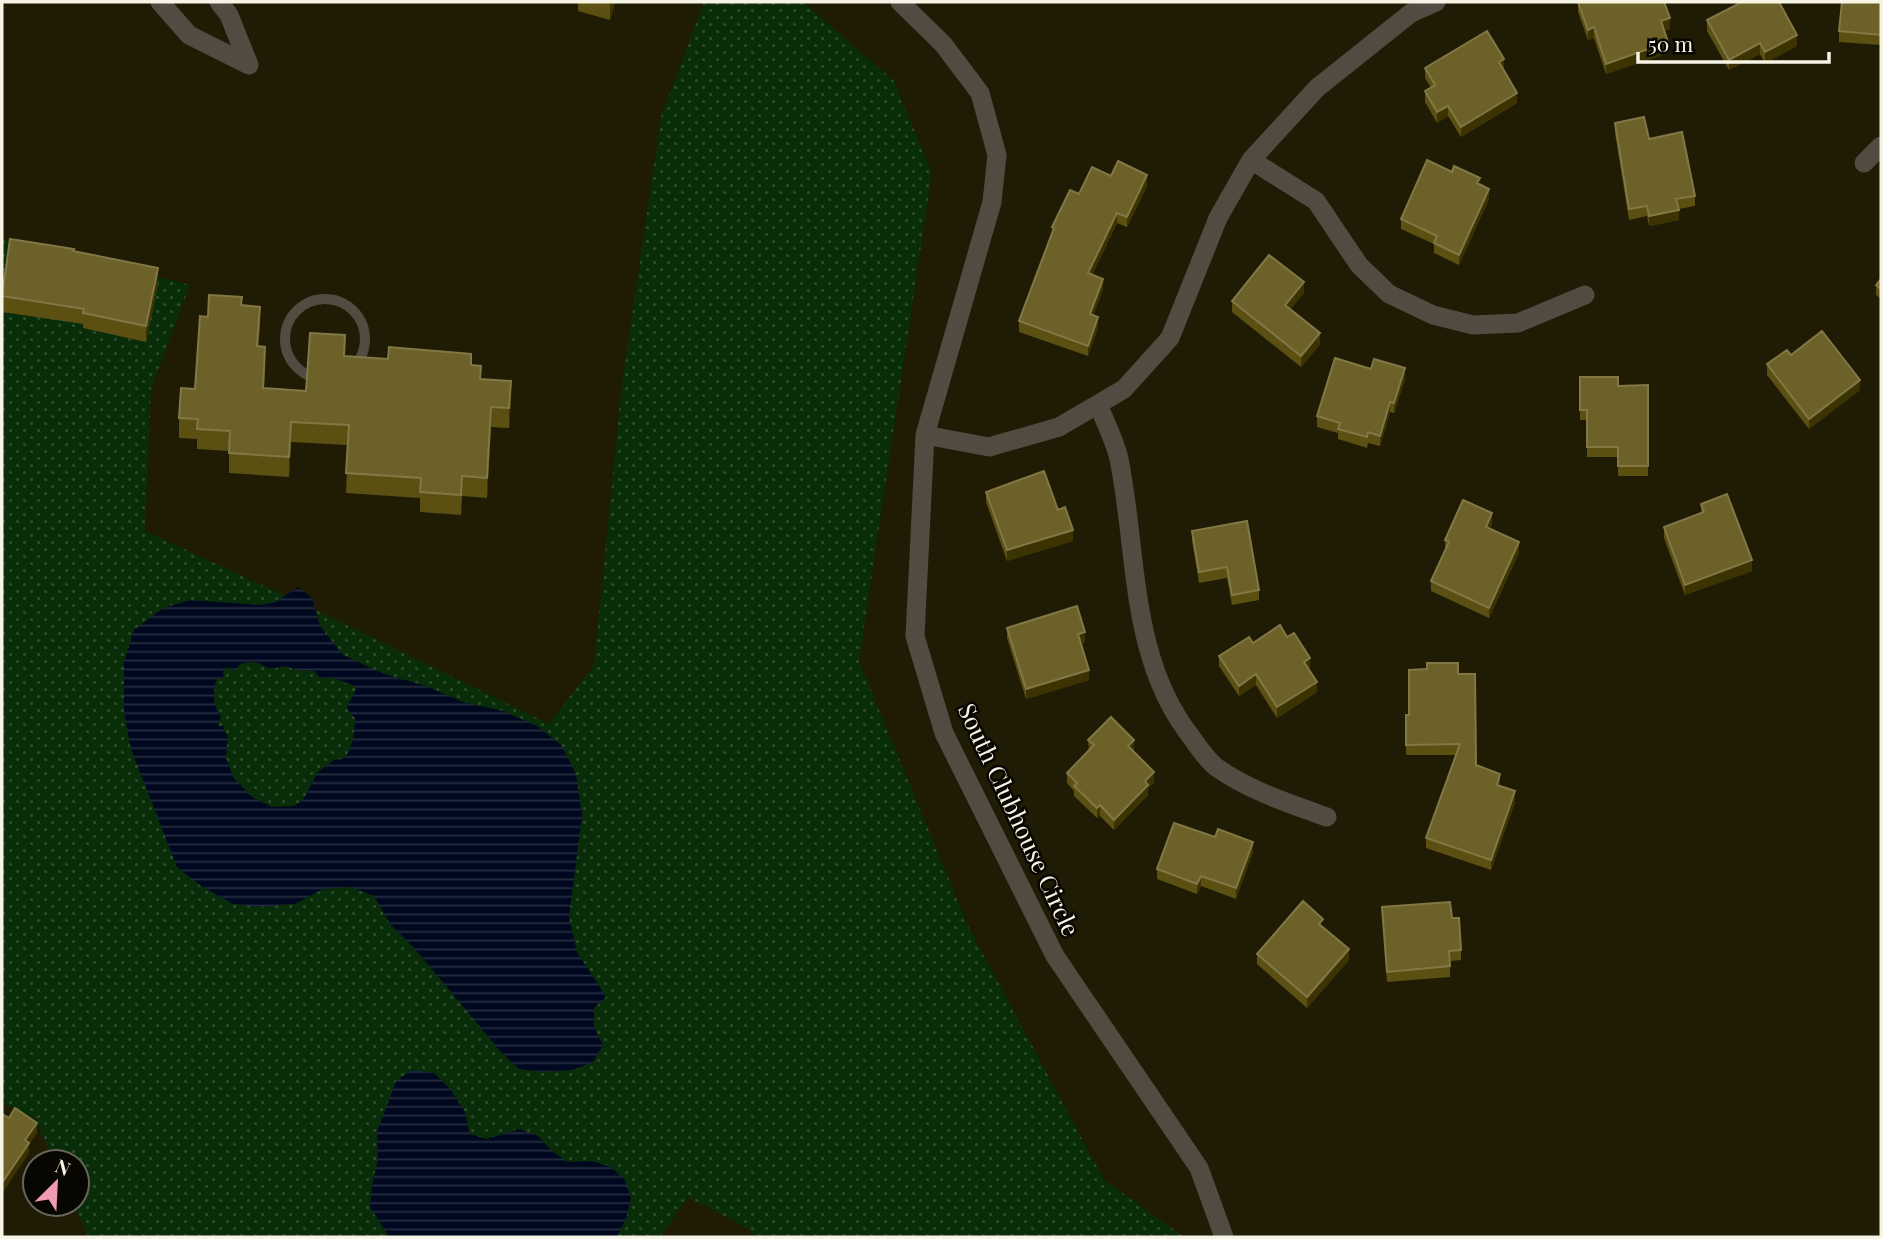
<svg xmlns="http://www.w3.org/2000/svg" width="1883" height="1239" font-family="'Playfair Display',serif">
	<defs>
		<pattern id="green-dots" width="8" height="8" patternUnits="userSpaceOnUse" patternTransform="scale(1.75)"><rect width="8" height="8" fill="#082d08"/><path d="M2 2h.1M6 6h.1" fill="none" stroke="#2d4c2c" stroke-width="1.8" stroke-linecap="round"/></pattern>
		<pattern id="water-rules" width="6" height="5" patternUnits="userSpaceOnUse" patternTransform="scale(1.75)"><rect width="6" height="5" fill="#00081f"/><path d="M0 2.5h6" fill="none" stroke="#262d40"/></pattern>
	</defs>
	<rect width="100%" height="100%" fill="#201b05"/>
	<path fill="url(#green-dots)" d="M704,2H803L894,81L932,173L859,661L968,926L1104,1180L1184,1237H754L749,1229L688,1197L660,1237H88L74,1204H77V1162H55L35,1119L2,1103V240L25,243L190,285L151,389L145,531L316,610L549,724L594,665L622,384L661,117Z"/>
	<path fill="url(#water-rules)" fill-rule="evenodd" d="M298,587L312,598L320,626L343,655L384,674L426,686L463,702L503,711L537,726L561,745L576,774L582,815L569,918L577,952L606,997L594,1008V1027L603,1045L593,1062L573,1070L542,1072L519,1069L500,1051L416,950L390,924L374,896L351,887L323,889L295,904L259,907L233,904L201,886L177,867L131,749L124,713V662L134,630L163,608L191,600L260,605L276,602ZM248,662L258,663L270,669L286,666L296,670L314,671L319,677L334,678L357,687L347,707L349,712L355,718L353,740L347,755L342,759L334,760L318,772L303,800L294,806L272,807L252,797L234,778L226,758L228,736L223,730L224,726H218L221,716C212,706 212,689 218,677L224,679L223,671L226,667L234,671L240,664Z
		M412,1070L434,1073L450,1089L464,1110L470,1134L486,1139L519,1129L538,1136L553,1152L568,1162L592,1161L611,1167L625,1180L631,1198L626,1219L617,1237H389L370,1207L372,1186L378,1159L377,1132L396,1081Z"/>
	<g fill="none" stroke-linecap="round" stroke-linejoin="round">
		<path stroke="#514b42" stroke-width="10" d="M285 339a40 40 0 1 1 80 0a40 40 0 1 1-80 0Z"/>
		<path stroke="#514b42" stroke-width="19" d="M160,2L189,35L249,65
			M219,2L229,15L249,65
			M900,2L943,44L980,93L997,155L992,202L925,435L915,636L944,733L1055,956L1199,1168L1224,1237
			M1251,160L1316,201L1359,265L1389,294L1433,315L1473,325L1518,323L1585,295
			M1864,163L1881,146
			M1098,404C1105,422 1115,441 1119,459C1138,553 1129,659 1192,738C1199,748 1207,760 1216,767C1250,791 1288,803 1327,817
			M925,435L989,447L1059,427L1124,389L1170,338L1218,218L1251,160L1317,88L1411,13L1436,2"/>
	</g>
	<path fill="#5b4f12" d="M578,2H615L610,20L578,11Z
		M1578,2L1670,29L1664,30L1668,53L1606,74L1594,38L1588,40L1578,12Z
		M1881,2V45L1839,42V31Z
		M1707,20L1797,46L1765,63L1760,54L1729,70L1707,31Z
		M1425,68L1504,69L1503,70L1517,103L1461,137L1448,116L1437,123L1425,102V91L1431,88L1425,78Z
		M1615,123L1649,139L1695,196V206L1679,209V220L1649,226L1647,216L1629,220L1615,133Z
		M1111,176L1147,186L1127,227L1117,223L1092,275L1103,289L1093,316L1098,328L1088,356L1019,332V321L1052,234V227L1079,194Z
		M1480,185L1489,199L1459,265L1434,253V244L1401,229V219Z
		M74,251L158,284L146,342L83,328V324L2,312V296Z
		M1881,279V299L1876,295V285Z
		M1304,293L1290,309L1320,344L1301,367L1232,312V301Z
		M242,305L260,327L258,346L265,367L264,388L306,391L345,356L471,365L481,379L511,401L509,428L491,427L487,498L462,496L461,515L420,512V498L346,493L348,445L291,442L289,477L229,473V451L197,449V439L179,438V418L195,389L208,317Z
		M1767,364L1860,390L1809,429L1767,375Z
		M1580,377L1618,386L1648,385V476H1618V457H1587V420H1580Z
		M1405,379L1394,413L1390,412L1380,446L1368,443L1367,448L1338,439V433L1317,427V416Z
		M986,492L1058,510L1073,541L1007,561L986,502Z
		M1701,504L1752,571L1685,595L1664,538V527L1701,513Z
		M1492,523L1490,529L1519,553L1489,618L1431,591V581L1445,550V540Z
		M1192,531L1259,590V600L1232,605L1227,578L1199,583L1192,541Z
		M1007,628L1085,642L1081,644L1089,680L1026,699L1007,638Z
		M1287,637L1310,668L1308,669L1317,692L1277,718L1256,685L1239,696L1219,666V656L1253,643Z
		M1458,674L1476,765L1500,784V786L1515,802L1491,870L1426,848V838L1456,755H1406V715H1409Z
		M1088,740L1134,750L1133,751L1154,782L1148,788V795L1114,830L1100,816L1097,818L1074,796V791L1067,783V773L1089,751Z
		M1253,852L1236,899L1201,886L1197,894L1157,879V869Z
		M1382,907L1452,918L1461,950V960L1450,961V977L1387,982Z
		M1323,927L1349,960L1307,1008L1257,964V954Z"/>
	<path fill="#3c3303" d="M610,2H615L610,20Z
		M1670,18V29L1661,32V21Z
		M1594,27V38L1588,40V30Z
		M1797,35V46L1765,63V52Z
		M1668,42V53L1606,74V64Z
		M1760,43V54L1729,70V60Z
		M1504,59V69L1499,73V62Z
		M1517,93V103L1461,137V127Z
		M1448,106V116L1437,123V112Z
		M1147,175V186L1127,227V217Z
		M1489,189V199L1459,265V255Z
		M1679,210V220L1649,226V216Z
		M1117,213V223L1088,283V273Z
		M158,268V284L146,342V326Z
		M1103,279V289L1090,325V314Z
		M1304,282V293L1285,316V305Z
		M260,307V327L257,366V346Z
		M1098,317V328L1088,356V346Z
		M1320,333V344L1301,367V356Z
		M265,347V367L263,408V388Z
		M1405,368V379L1394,413V403Z
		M1860,380V390L1809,429V419Z
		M511,381V401L509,428V408Z
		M1390,402V412L1380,446V436Z
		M491,407V427L487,498V478Z
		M291,422V442L289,477V457Z
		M1492,513V523L1486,537V527Z
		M1073,530V541L1007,561V550Z
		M1519,542V553L1489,618V608Z
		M1752,560V571L1685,595V585Z
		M1085,632V642L1078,644V634Z
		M1310,658V668L1304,672V662Z
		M1089,670V680L1026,699V689Z
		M1256,674V685L1239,696V686Z
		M1317,682V692L1277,718V707Z
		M1134,740V750L1128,757V746Z
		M1154,772V782L1148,788V795L1114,830V820L1145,781Z
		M1500,774V784L1497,795V785Z
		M1515,791V802L1491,870V860Z
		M1100,805V816L1097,818V808Z
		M1253,842V852L1236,899V888Z
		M1201,876V886L1197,894V884Z
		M1349,949V960L1307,1008V997Z
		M37,1123V1133L29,1145V1153L2,1194V1183L25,1140Z"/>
	<path fill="#6c6129" stroke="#817846" stroke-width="2" d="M1578,2H1664L1670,18L1661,21L1668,42L1606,64L1594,27L1588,30Z
		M1742,2H1779L1797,35L1765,52L1760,43L1729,60L1707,20Z
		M1842,2H1881V35L1839,31Z
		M1487,31L1504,59L1499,62L1517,93L1461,127L1448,106L1437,112L1425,91L1435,85L1425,68Z
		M1644,117L1649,139L1682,132L1695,196L1676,199L1679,210L1649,216L1647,206L1629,209L1615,123Z
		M1427,160L1452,172L1454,166L1480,178L1477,183L1489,189L1459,255L1434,243L1437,236L1401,219Z
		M1118,161L1147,175L1127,217L1117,213L1088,273L1103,279L1090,314L1098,317L1088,346L1019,321L1054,228L1052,227L1070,190L1079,194L1092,167L1111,176Z
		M10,239L74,249L73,251L158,268L146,326L83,313L84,309L2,296Z
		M1269,255L1304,282L1285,305L1320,333L1301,356L1232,301Z
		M1881,279V289L1876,285Z
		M209,295L242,297L241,305L260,307L257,346L265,347L263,388L306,391L310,333L345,335L344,356L388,359L389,347L471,354V365L481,366L480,379L511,381L509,408L491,407L487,478L462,476L461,495L420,492L421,478L346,473L349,425L291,422L289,457L229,453L230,431L197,429L198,419L179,418L181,388L195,389L200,316L208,317Z
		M1822,331L1860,380L1809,419L1767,364L1787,350L1791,355Z
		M1335,358L1371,369L1374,359L1405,368L1394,403L1390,402L1380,436L1368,432L1367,437L1338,429L1340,423L1317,416Z
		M1580,377H1618V386L1648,385V466H1618V447H1587V410H1580Z
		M1044,471L1058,510L1065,507L1073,530L1007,550L986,492Z
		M1727,494L1752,560L1685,585L1664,527L1704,512L1701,504Z
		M1463,500L1492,513L1486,527L1519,542L1489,608L1431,581L1449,542L1445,540Z
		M1247,521L1259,590L1232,595L1227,567L1199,572L1192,531Z
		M1077,606L1085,632L1078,634L1089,670L1026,689L1007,628Z
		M1280,625L1287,637L1294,633L1310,658L1304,662L1317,682L1277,707L1256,674L1239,686L1219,656L1249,637L1253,643Z
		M1427,663H1458V674H1475L1476,765L1500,774L1497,785L1515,791L1491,860L1426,838L1460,744L1406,745V715H1409V670L1427,669Z
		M1111,717L1134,740L1128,746L1154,772L1145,781L1148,785L1114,820L1100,805L1097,808L1074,786L1077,783L1067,773L1094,745L1088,740Z
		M1174,823L1215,837L1218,829L1253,842L1236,888L1201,876L1197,884L1157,869Z
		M1303,901L1323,919L1319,924L1349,949L1307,997L1257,954Z
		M1450,902L1452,918H1459L1461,950L1449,951L1450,966L1387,972L1382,907Z
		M15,1108L37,1123L25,1140L29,1143L2,1183V1114L9,1118Z"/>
	<g text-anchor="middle" stroke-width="5" stroke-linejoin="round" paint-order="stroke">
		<g font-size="24" fill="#f7f4e6" stroke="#080601">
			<text transform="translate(1018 820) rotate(65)" y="8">South Clubhouse Circle</text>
		</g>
	</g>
	<rect width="1883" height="1239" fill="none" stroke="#f7f4e6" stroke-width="7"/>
	<g transform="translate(56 1183) rotate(24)"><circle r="33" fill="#080601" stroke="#68655d" stroke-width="2"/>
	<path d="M0-5L12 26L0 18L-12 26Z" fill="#f19ab1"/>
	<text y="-10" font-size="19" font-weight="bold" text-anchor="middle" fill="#f7f4e6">N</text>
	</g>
	<path d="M1638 52v10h191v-10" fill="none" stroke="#f7f4e6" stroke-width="3.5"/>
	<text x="1648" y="52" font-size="21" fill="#f7f4e6" stroke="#080601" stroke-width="5" paint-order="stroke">50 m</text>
</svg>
